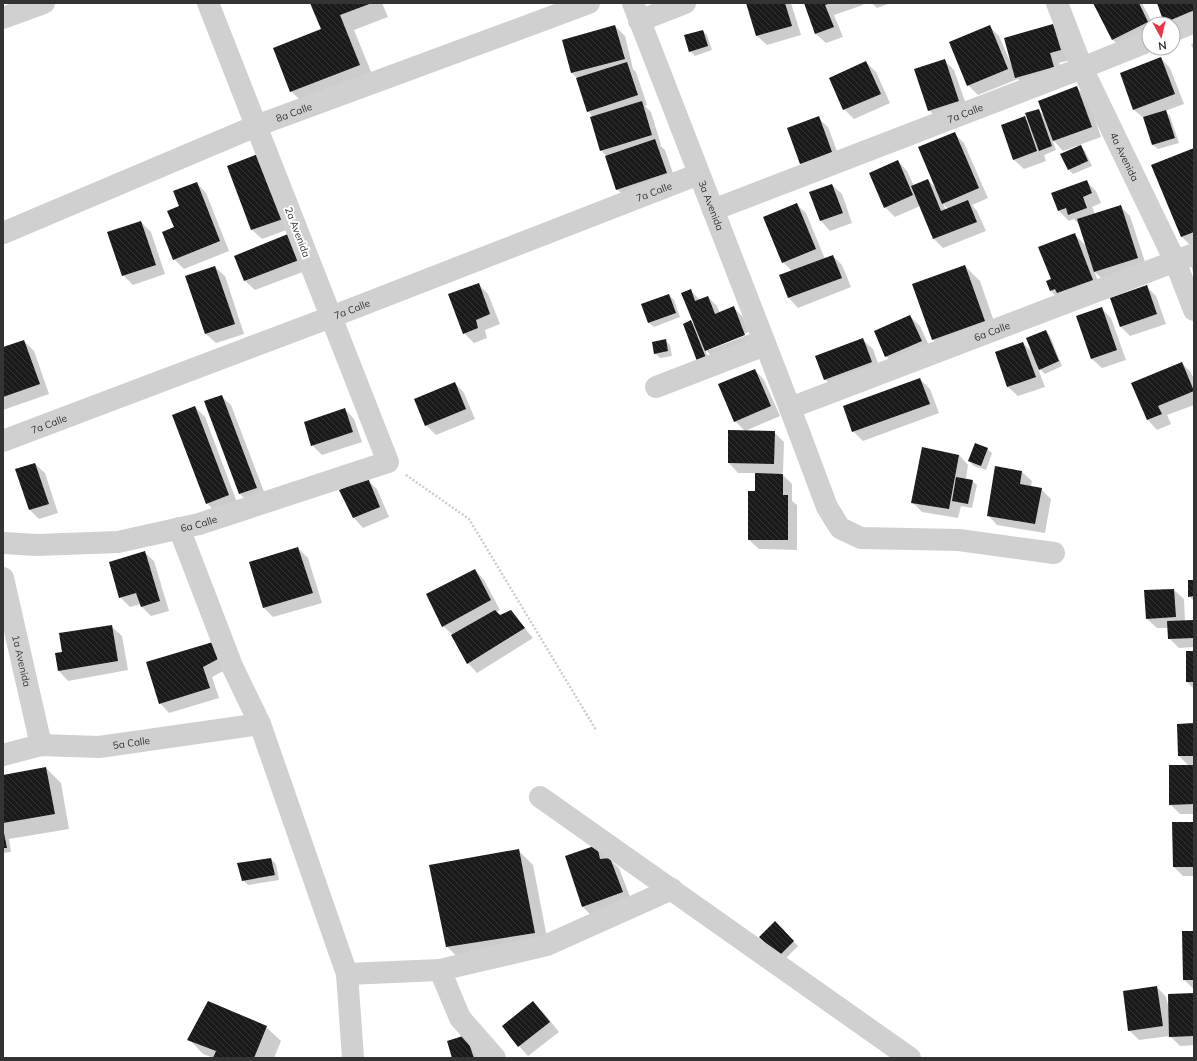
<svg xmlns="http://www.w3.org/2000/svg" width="1197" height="1061" font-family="Mulish,sans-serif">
	<defs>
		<pattern id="building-back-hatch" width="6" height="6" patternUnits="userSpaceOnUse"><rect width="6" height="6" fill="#1a1a1a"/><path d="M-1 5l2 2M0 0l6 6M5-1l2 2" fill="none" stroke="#333"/></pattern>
	</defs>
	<rect width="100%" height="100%" fill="#fff"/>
	<path fill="#0003" fill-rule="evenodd" d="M314,3H382L388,17L354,30L374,79L306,106L291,91L322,30Z
		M747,3H791L801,35L767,45L757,36Z
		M805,3H862L863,5L834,15L843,37L826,43L816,34Z
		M872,3H891L877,8Z
		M1095,3H1142L1153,24H1149V36L1123,49L1113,40Z
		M1053,25L1063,35L1070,60L1059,63L1063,77L1026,87L1018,79L978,95L968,85L990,27L999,36L1012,66Z
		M615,26L625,36L633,69L636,72L647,105L645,106L651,112L661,145H660L665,150L676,182L627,199L617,189L607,157L601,150L593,117L588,111L577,78L572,73L564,40Z
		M703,31L707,35L712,50L695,56L690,51Z
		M1194,43V51L1191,44Z
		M1161,58L1170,68L1184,104L1165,111L1170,116L1179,143L1158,149L1153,145L1145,119L1134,110L1121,73Z
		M944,60L954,70L968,110L939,120L929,110Z
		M866,62L876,72L890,103L854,119L844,109Z
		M1077,88L1087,97L1101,137L1079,145L1085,151L1092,166L1073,174L1069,170L1062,155L1078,147L1077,146L1063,151L1052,139L1056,150L1044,155L1046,161L1024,169L1014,160L1002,125L1024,117L1029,122L1038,110L1045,116Z
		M818,118L828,127L841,162L811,173L801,164L788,129Z
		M954,133L964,143L988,198L972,205L977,211L986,231L943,248L934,239L920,206L895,217L885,207L898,161L907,171L914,186L928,180L937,189ZM943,204L948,209L946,210Z
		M1194,149V249L1182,237Z
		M228,166L292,228L262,239L252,230Z
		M1086,181L1096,191L1101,203L1092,207L1095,214L1120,206L1130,216L1147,268L1104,281L1094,271L1102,290L1060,300L1050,290L1052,280L1075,235L1087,247L1079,224L1074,219L1069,221L1059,211L1052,194Z
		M197,183L206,193L229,251L184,269L174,259L176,228L181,206Z
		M832,185L842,194L852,223L830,231L821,221L810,193Z
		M796,204L806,213L825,259L833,256L842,265L851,287L798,308L789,298L780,276L792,271L783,262Z
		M141,222L151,232L165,274L133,285L123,275Z
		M288,236L308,270L255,290L245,281Z
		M1194,265V275L1191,266Z
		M965,266L980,281L999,336L947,354L933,339Z
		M215,267L225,276L244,334L216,343L206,334L186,277Z
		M478,284L488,294L500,324L485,330L487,338L474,343L464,333Z
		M1147,287L1156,296L1166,324L1130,336L1121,327Z
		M691,291L700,300L708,297L717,306L720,313L733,307L743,317L749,332L709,348V350L750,334L754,344L715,360L705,349L710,362L702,365L691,322L696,326Z
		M669,295L674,300L680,317L654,327L649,323Z
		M1101,308L1111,318L1126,360L1102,368L1092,359L1077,316Z
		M910,316L920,326L931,350L895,366L886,356Z
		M1046,331L1050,336L1062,366L1045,374L1037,366L1045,387L1018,396L1008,387L996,353L1023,343L1034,354Z
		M665,340L670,345L672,356L660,358L655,353Z
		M863,340L873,349L881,372L835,389L825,379Z
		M24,341L34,351L49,394L3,410V348Z
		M1182,363L1191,373L1194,379V405L1167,415L1171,424L1157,430L1148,420L1133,384Z
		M755,370L764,380L780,416L745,431L735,421Z
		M920,379L930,389L939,413L863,441L853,431Z
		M455,383L464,393L475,419L436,435L426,425Z
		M221,396L231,405L266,497L250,504L240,494L205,401Z
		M195,407L205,417L238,505L216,513L207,503Z
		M345,409L354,419L362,442L322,455L312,445Z
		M774,432L784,442L783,473H781L792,484V501L797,505V550L759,549L749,540L756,492V473H738L729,463Z
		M987,449L992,453L986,470L974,466L969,461Z
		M959,455L968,465L966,479L972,481L977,485L972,508L961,506L958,518L922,512L912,502Z
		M35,464L45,473L58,513L39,519L30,510Z
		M1022,472L1032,481L1031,487L1041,489L1051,499L1045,533L997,525L988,515Z
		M367,480L377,489L389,517L363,528L354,518L340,490Z
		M298,548L308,558L322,603L273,617L264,608Z
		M144,552L154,561L169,611L151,616L141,606V604L130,607L120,597Z
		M475,570L484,580L500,610L496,612L501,616L511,612L533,638L477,673L468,663L453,635L443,626Z
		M1194,581V601L1189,596Z
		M1174,590L1184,599L1185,621H1194V647L1179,648L1169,638V628H1157L1147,619Z
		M112,627L122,636L128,670L68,681L59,671L56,654L63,653Z
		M212,643L227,669L212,677L219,698L169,713L160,703Z
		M1194,652V689L1187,682Z
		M1194,724V814H1180L1170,804L1189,766L1179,756Z
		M46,768L61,783L69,829L9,839L11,852L3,853V776Z
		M1194,823V876H1183L1174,867Z
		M597,846L606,856L607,859H609L619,868L632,902L592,916L582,906Z
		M519,851L533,865L549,948L462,961L447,947L431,866Z
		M271,859L276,864L279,880L248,885L243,880Z
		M775,923L798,946L784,960L761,937Z
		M1194,932V989L1184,980Z
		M1157,987L1166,997L1168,1005L1194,994V1045L1180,1046L1170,1036L1139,1040L1129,1030Z
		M533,1003L543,1012L559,1032L528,1056L519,1046Z
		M266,1027L281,1041L274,1058H214L203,1054L189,1039Z
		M448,1042L476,1046L480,1058H454Z"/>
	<path fill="url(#building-back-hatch)" d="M310,3H372L340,15L360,65L290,92L273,48L321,29Z
		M746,3H785L792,26L756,36Z
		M804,3H831L825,5L834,27L815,34Z
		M1093,3H1139L1148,22L1112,40Z
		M1157,3H1194V12L1164,23Z
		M1053,24L1061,50L1050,53L1054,67L1015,78L1004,38Z
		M615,25L625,59L571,73L562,40Z
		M990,25L1008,69L967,86L949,42Z
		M703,30L708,46L689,52L684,35Z
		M1161,57L1175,94L1133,110L1120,73Z
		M945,59L959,101L928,111L914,69Z
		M866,61L881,94L843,110L829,78Z
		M627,62L638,95L587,112L576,78Z
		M1077,86L1092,127L1053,141L1038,101Z
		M642,101L652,135L600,151L590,117Z
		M1039,109L1052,146L1039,151L1025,113Z
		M1166,110L1175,138L1152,145L1143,117Z
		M819,116L832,152L800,164L787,128Z
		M1025,116L1037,151L1013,160L1001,125Z
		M955,132L979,188L942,204L918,147Z
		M655,139L667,173L616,190L605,156Z
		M1081,145L1088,161L1068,170L1060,154Z
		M1194,148V232L1181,237L1151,165Z
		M258,154L283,219L251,230L227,166Z
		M898,160L913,195L884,208L869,173Z
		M928,179L941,211L968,200L977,222L933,239L911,186Z
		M1087,180L1092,193L1083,197L1087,208L1068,215L1066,208L1058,211L1051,193Z
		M197,182L220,241L173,260L162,232L174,227L167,211L179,206L173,191Z
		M832,184L843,213L820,221L809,192Z
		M797,203L816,249L782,263L763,217Z
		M1121,205L1138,258L1094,272L1077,219Z
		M141,221L156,265L122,276L107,232Z
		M1075,233L1093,280L1057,293L1055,289L1050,291L1046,281L1051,279L1038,247Z
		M288,234L299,260L244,281L234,256Z
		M833,255L842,278L788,298L779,275Z
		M965,265L985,321L932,340L912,284Z
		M215,266L235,324L205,334L185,276Z
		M479,283L490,314L476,320L478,328L463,334L448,294Z
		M1147,285L1157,314L1120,327L1110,298Z
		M691,289L695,301L708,296L715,314L734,306L745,335L705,351L681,293Z
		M669,294L676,313L648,323L641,304Z
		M1102,307L1117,350L1091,359L1076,316Z
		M910,315L922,341L885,357L874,331Z
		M691,320L706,358L697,361L683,324Z
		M1046,330L1059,361L1039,370L1026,338Z
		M863,338L872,362L824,380L815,356Z
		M666,339L668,351L654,354L652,342Z
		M24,340L40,384L3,397V347Z
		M1023,342L1036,377L1007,387L995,352Z
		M1182,362L1194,391L1158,406L1162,414L1147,420L1131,383Z
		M755,369L771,406L734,422L718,384Z
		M920,378L930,404L852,432L843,406Z
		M455,382L466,409L425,426L414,399Z
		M222,395L257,488L239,494L204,401Z
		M195,406L229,495L206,504L172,415Z
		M345,408L353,432L311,446L304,422Z
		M728,430L775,431L774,464L728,463Z
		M975,443L988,448L981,466L968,461Z
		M922,447L959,455L949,509L911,503Z
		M35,463L49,504L29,510L15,469Z
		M995,466L1022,471L1020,484L1042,488L1035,524L987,516Z
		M755,473L783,474V495H788V540H748V491H755Z
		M956,477L973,480L968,504L952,501Z
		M368,478L380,507L353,518L339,490Z
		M298,547L313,593L263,608L249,562Z
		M145,551L160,601L141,607L136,593L119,598L109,562Z
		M475,569L491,600L442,627L426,594Z
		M1188,580H1194V596L1188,597Z
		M1174,589L1176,617L1146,619L1144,590Z
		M495,610L500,615L511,610L525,628L467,664L451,635Z
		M1194,620V638L1168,639L1167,621Z
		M112,625L118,661L58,671L55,653L62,652L59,633Z
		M213,642L218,659L203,667L210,688L159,704L146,662Z
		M1186,651H1194V682H1186Z
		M1194,723V756H1178L1177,724Z
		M1169,765H1194V804L1169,805Z
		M46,767L55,814L3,823V775Z
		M1172,822H1194V867H1173Z
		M3,828L7,848H3Z
		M597,845L600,859L610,858L623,892L582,907L565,856Z
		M519,849L535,933L446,947L429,865Z
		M271,858L275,875L242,881L237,863Z
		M775,921L794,941L779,956L759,937Z
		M1182,931H1194V980H1183Z
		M1157,986L1163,1026L1128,1031L1123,991Z
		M1194,993V1036L1169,1037L1168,994Z
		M208,1001L267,1026L254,1058H213L216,1051L187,1040Z
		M533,1001L550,1022L518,1047L502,1026Z
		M466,1035L474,1058H452L447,1041Z"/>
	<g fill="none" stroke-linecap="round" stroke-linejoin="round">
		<path stroke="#cdcdcd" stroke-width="2.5" stroke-dasharray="2 2" stroke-linecap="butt" d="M406,475L469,519L596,730"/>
		<g stroke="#d0d0d0" stroke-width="22">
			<path id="s1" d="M633,3L790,408L827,507L840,528L861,538L959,540L1054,553"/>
			<path id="s2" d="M1057,3L1082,68L1175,261L1194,310"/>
			<path d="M3,18L44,3"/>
			<path d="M639,21L685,3"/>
			<path d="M1173,31L1194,22"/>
			<path id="s3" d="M713,210L1082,68L1149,41"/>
			<path id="s4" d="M3,233L256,126L589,3"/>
			<path d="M656,387L765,345"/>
			<path id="s5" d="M790,408L1194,254"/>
			<path id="s6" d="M3,441L331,317L699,174"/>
			<path d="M179,528L232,666L260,724L347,974L353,1058"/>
			<path id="s7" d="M3,543L37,545L118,542L199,524L388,462L208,3"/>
			<path id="s8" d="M3,578L41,745"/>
			<path id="s9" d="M3,755L41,745L99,747L260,724"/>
			<path d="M540,797L910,1058"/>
			<path d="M440,970L460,1018L495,1058"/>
			<path d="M347,974L440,970L547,945L672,889"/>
		</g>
	</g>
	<g text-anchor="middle" stroke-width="4" stroke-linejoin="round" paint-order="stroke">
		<g font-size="10" fill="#333" stroke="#fff">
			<text dy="4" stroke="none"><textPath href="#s4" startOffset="315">8a Calle</textPath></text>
			<text dy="4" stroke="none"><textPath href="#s3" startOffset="270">7a Calle</textPath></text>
			<text dy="4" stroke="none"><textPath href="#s2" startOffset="168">4a Avenida</textPath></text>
			<text dy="4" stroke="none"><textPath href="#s6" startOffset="697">7a Calle</textPath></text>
			<text dy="4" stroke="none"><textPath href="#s1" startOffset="217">3a Avenida</textPath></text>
			<text transform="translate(298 232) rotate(69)" y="4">2a Avenida</text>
			<text dy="4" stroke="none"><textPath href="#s6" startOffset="373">7a Calle</textPath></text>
			<text dy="4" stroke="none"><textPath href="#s5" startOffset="216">6a Calle</textPath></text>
			<text dy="4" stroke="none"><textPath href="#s6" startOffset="49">7a Calle</textPath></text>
			<text dy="4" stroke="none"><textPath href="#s7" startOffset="198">6a Calle</textPath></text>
			<text dy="4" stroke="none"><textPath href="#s8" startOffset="85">1a Avenida</textPath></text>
			<text dy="4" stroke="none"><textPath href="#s9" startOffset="130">5a Calle</textPath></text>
		</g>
	</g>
	<rect width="1197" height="1061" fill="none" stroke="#333333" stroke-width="8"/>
	<g transform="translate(1161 36) rotate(172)"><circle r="19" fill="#ffffff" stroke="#adadad"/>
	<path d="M0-3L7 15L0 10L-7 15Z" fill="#e63946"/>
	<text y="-6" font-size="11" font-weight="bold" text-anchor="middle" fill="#333333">N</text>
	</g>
</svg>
